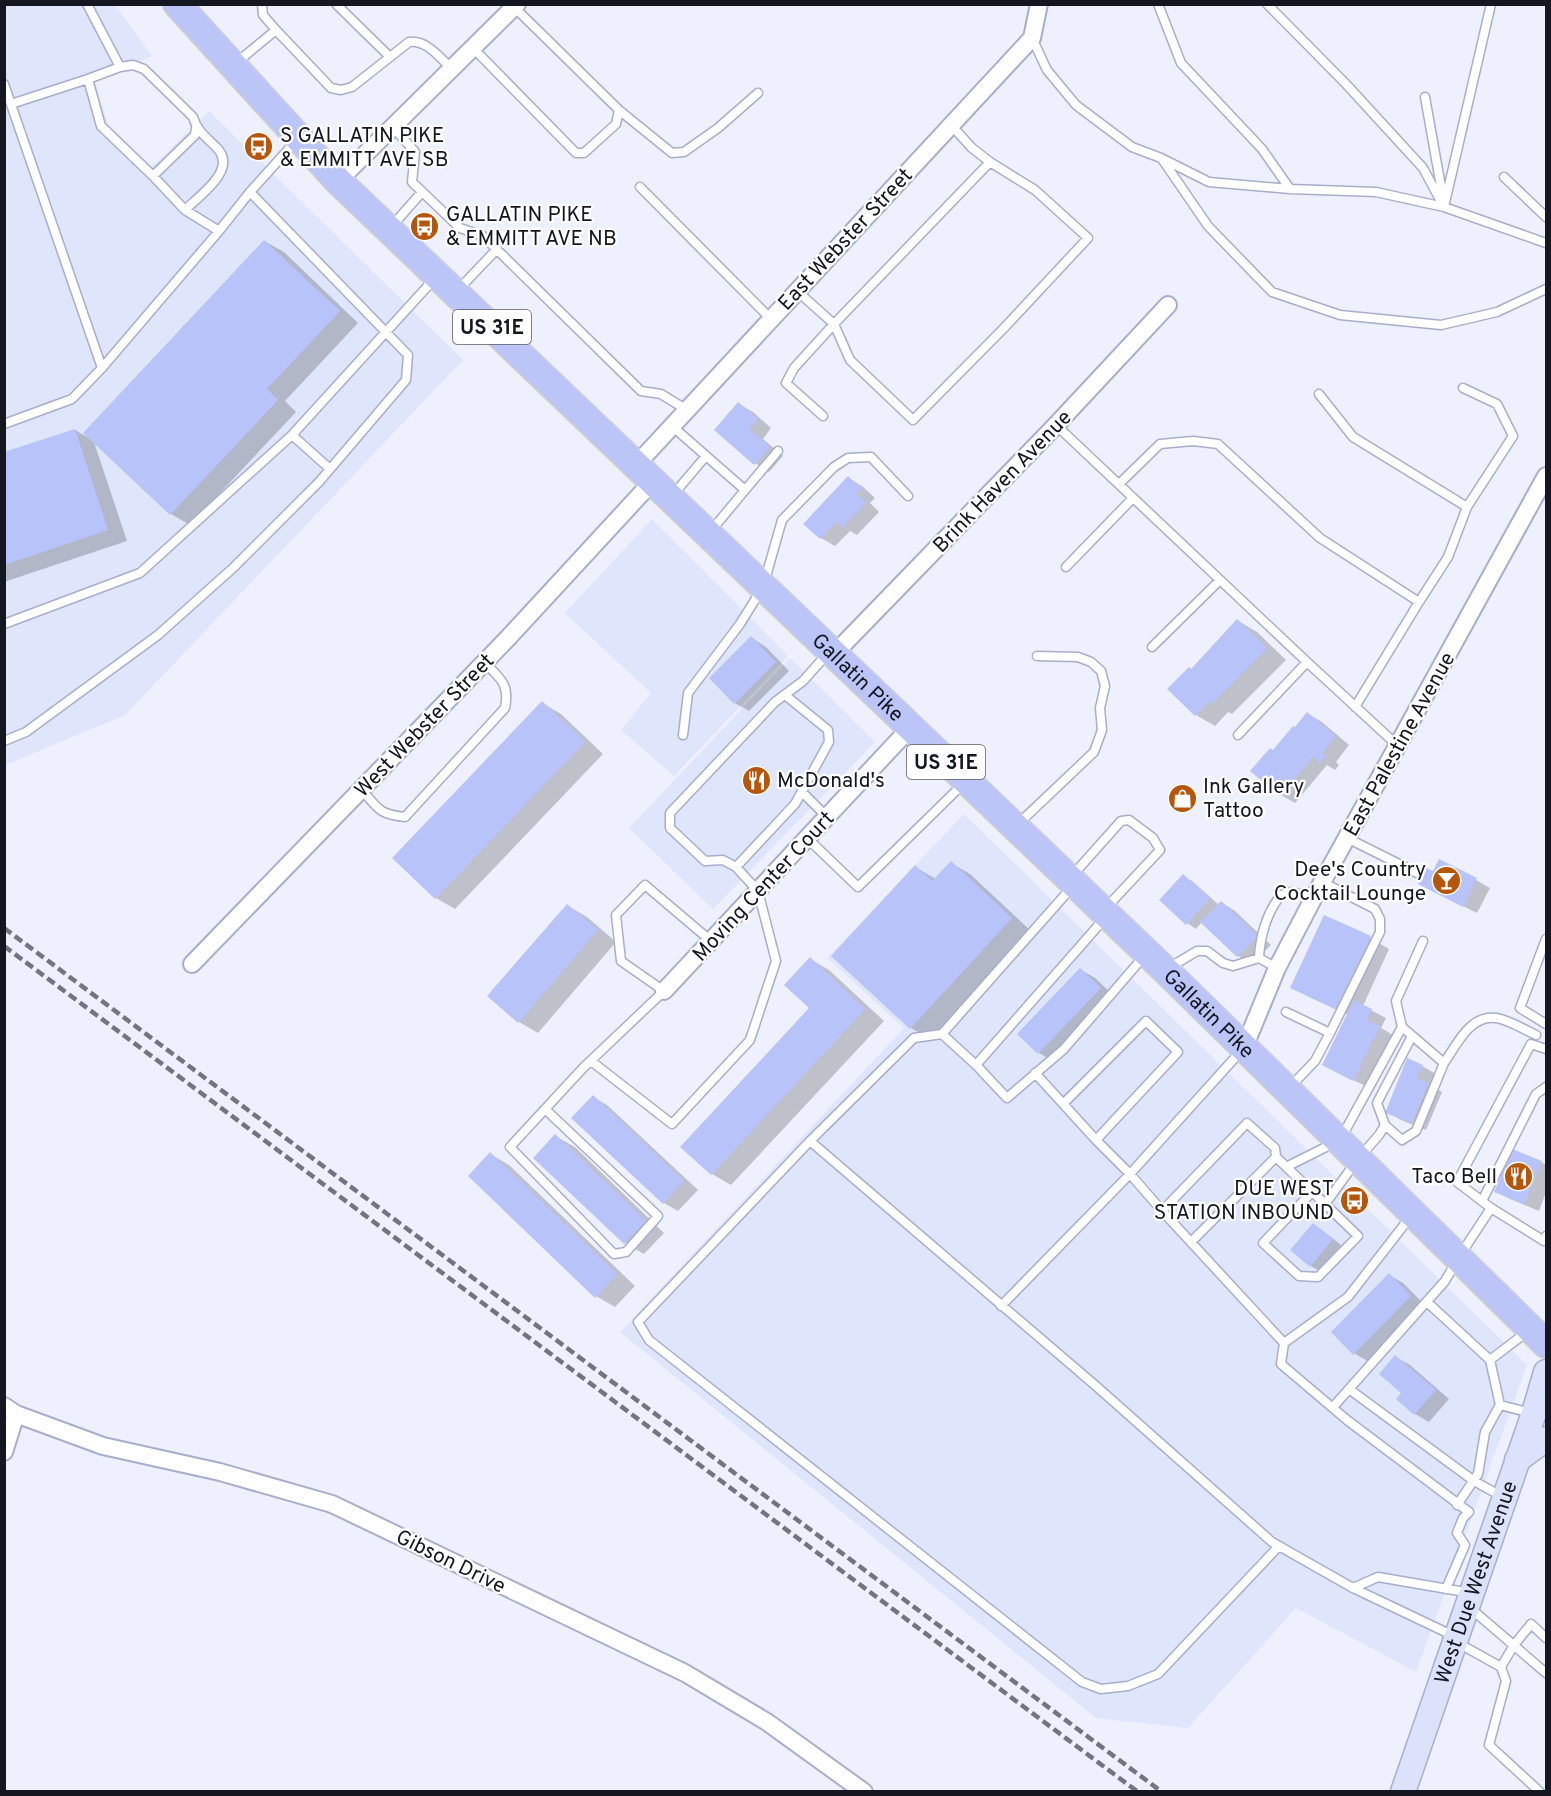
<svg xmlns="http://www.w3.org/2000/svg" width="1551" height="1796" font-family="Overpass,sans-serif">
	<rect width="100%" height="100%" fill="#eef1fd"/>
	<path fill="#dfe5fb" d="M5,5H115L152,56L95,82L108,124L152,167L209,111L463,360L125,715L5,765Z
		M652,519L788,656L674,776L621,730L651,693L565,613Z
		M790,658L875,742L713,909L629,828Z
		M964,814L1527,1365L1416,1672L1296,1608L1188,1728L1096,1718L620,1332L904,1028L827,958Z"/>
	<path fill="#0003" d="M264,241L284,252L358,323L285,401L296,412L190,525L171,514L94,442L127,541L4,582V454L75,430L89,438Z
		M739,404L753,412L771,428L763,439L783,456L769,472L755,463Z
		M848,478L862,486L875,498L870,503L879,512L857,535L850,531L835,546L821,538L806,524Z
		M1238,621L1257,632L1286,660L1232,714L1228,712L1215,726L1196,715L1192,670Z
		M752,638L766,647L789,671L749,711L735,703Z
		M542,703L561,714L603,754L455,909L436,898Z
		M1308,714L1322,722L1349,745L1336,762L1339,765L1335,770L1327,765L1295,803L1281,795L1253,771L1273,752Z
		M951,863L970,874L1030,930L930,1039L911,1028L915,867L936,879Z
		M1434,873L1476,880L1490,888L1477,913L1434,892Z
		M1183,876L1192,881L1219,905L1221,902L1235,911L1271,945L1252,964L1238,956L1202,922L1196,929L1187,923Z
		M568,906L587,917L616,942L538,1033L519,1022Z
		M1370,938L1389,949L1363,1006L1386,1018L1381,1028L1393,1035L1368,1087L1338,1073L1348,1015L1311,998L1292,987Z
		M810,959L829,970L884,1021L731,1185L712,1174L682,1147L811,1008Z
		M1081,970L1095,978L1114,996L1053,1061L1039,1053Z
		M1422,1066L1436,1074L1432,1086L1442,1092L1426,1130L1401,1120L1387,1112Z
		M593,1097L607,1105L698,1190L678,1211L664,1203Z
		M555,1136L575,1147L664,1233L644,1254L625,1243L535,1158Z
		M490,1154L509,1165L635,1286L615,1307L596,1296Z
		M1541,1162L1546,1165V1192L1539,1211L1510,1199L1496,1191Z
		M1313,1225L1322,1230L1341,1245L1320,1271L1311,1266Z
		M1389,1275L1403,1283L1425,1305L1369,1362L1354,1353Z
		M1396,1357L1410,1365L1449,1399L1429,1422L1415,1414L1403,1393Z"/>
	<path fill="#b7c3f9" d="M264,240L340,311L267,389L278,400L170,515L83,433Z
		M738,402L758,419L749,429L770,447L754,465L714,430Z
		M75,429L108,530L4,565V452Z
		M848,476L862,489L856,494L866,503L842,528L836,522L820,539L803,524Z
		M1237,619L1267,648L1212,704L1209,702L1195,716L1167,689L1189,667L1191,669Z
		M751,636L776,662L734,704L709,678Z
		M542,701L585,742L435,899L392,858Z
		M1307,712L1336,736L1322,753L1326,756L1320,763L1313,757L1280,796L1250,771L1270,748L1273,750L1293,726L1295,727Z
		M1439,859L1477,878L1463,907L1418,884L1426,868L1433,871Z
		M951,861L1012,918L910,1029L831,956L915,865L932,881Z
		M1183,874L1210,898L1186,925L1159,900Z
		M1221,901L1258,936L1237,957L1200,922Z
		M567,904L598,930L518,1023L487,996Z
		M1324,915L1371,936L1338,1010L1290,988Z
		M810,957L865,1009L711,1175L680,1147L809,1008L784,985Z
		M1080,968L1101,988L1038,1054L1017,1034Z
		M1354,1000L1372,1009L1367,1020L1380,1026L1353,1081L1322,1065Z
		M1407,1058L1423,1065L1417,1078L1428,1083L1412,1123L1385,1113Z
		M593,1095L684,1181L663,1204L571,1118Z
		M555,1134L646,1221L624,1244L533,1158Z
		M1512,1149L1542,1161L1524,1204L1494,1192Z
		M490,1152L617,1274L595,1298L468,1176Z
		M1313,1223L1333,1239L1310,1267L1290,1250Z
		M1389,1273L1411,1296L1353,1355L1331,1332Z
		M1395,1355L1436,1390L1414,1415L1396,1399L1401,1393L1379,1374Z"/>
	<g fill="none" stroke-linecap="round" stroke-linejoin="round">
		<defs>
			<path id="lane" d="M87,4L120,67L88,79
				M262,4L263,15L276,30
				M336,4L390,57
				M1158,4L1181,63L1262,149L1290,189
				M1267,4L1346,84L1423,168L1444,207
				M1032,38L1047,70L1076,105L1132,147L1161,158L1209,182L1290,189L1376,192L1444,207L1546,243
				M473,48L576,153H584L616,124L619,110L514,7
				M236,63L276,30L331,88L341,90L352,87L409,42C427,40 439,57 452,69
				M120,67L133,65L144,69L193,117C197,131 206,137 216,147C239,169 200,195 185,210
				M4,84L102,368
				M1425,97L1443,198
				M11,104L88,79L101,126L153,176L185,210L219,231
				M619,110L672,153L684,152L718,128L758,93
				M393,127L415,152L412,182L460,228L483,236L641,391L661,394L687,410
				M1162,159L1208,226L1272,292L1340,315L1441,325L1497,312L1546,289
				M153,176L195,135L196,128
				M1504,177L1546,217
				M640,187L771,319
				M1444,207L1491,4
				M391,227L422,192
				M458,290L497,249
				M797,291L834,324L850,360L913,420L1004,328L1088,238L1035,190L990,162L972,148L951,125
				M1463,388L1497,404L1513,436L1467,507
				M1319,394L1353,437L1467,507L1448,557L1419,602
				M823,416L786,383L794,368L834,324L990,162
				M4,424L72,399L102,368L219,231L250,192L296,141
				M1056,425L1307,662L1398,746
				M672,426L745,490L711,531
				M292,435L330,469
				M1119,484L1160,444L1193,441L1218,444L1320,538L1419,602L1355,707
				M745,490L778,451
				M672,496L706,456
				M1066,567L1132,499
				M4,624L140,573L292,435L436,277
				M1152,647L1220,580
				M683,735L688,693L740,624L763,587L782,520L834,467L848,458L871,457L908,496
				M1238,735L1307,662
				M4,741L26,732L158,635L233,568L319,482L406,380L408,355L250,192
				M361,789C379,809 378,814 405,817L505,708C510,684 500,678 484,662
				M802,792L827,817
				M1017,825L1094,752L1102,730L1100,708L1105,686L1101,671L1091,662L1078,657L1037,656
				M807,838L858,887L964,783
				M1347,838L1417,873
				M736,867L795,804L829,742L828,730L785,695
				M1071,877L1121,821L1129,820L1153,838L1160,850L1105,909
				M1322,882L1375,909L1380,919V932L1330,1033
				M1072,887L942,1034L976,1065L1007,1098L1064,1049L1145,955
				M1546,939L1520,1008L1546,1024
				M1277,968L1259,958C1260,936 1267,912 1281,895L1291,892L1314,897
				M1167,969L1197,951H1207L1223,963L1233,966L1259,958
				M1286,1012L1330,1033L1315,1061L1290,1087
				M942,1034L914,1038L810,1141L1096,1386L1272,1542L1353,1588L1456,1637
				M591,1061L672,1124L750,1040L776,961L758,891L736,867L723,860L705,861L670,828V813L775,702L803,681L828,653
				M1444,1063C1456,1046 1470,1014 1496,1018C1507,1019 1525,1030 1536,1035
				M976,1065L1105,918
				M1035,1073L1096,1140L1130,1174L1164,1213L1284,1343L1281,1364L1347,1420L1469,1512L1463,1518L1457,1533L1465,1545L1446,1589
				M1063,1104L1146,1021L1178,1052L1096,1140
				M545,1109L658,1216L626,1252L614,1254L510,1147L583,1068L664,991L621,961L616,915L645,885L711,941
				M1385,1125L1377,1103L1412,1036
				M810,1141L638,1322L649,1340L1082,1682L1101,1689L1128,1686L1158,1674L1279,1546
				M1286,1167L1340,1140L1402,1027L1396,1001L1423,941
				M1313,1191L1263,1243L1299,1276L1318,1277L1358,1236L1325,1204
				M1482,1201L1536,1094L1546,1087
				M1491,1208L1457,1182L1531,1044L1546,1049
				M1162,1211L1247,1123L1275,1148L1276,1157L1325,1204L1358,1159L1379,1135L1385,1125L1402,1140L1416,1131L1444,1063L1402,1027
				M1191,1242L1276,1157
				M1427,1302L1490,1360L1500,1405L1485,1432L1478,1474L1457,1505
				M1001,1306L1130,1174L1241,1051
				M1284,1343L1348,1297L1411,1216
				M1490,1360L1528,1331
				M1349,1389L1474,1481L1503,1497
				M1500,1405L1531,1413
				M1333,1407L1445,1281L1459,1257L1491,1208L1544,1241L1546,1236
				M1353,1588L1378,1577L1471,1593
				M1469,1607L1546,1673
				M1458,1643L1501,1667L1514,1645L1531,1624L1546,1638
				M1501,1667L1506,1681L1489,1745L1540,1792"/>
			<path id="street" d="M338,181L517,4
				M636,465L1032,38L1039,4
				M834,654L1056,425L1168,305
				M192,964L508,638L652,482
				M664,991L910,728
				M1244,1048L1277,968L1314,897L1546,476
				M4,1406L16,1414L103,1446L220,1472L332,1504L685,1673L767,1722L864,1792
				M4,1452L16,1414"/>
			<g id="secondary">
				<path d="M1517,1460L1546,1439"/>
				<path id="s1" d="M1403,1792L1534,1413L1546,1372"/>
			</g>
			<g id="primary">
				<path id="s2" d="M177,4L338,181L1165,970L1546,1344"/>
			</g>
		</defs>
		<use href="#lane" stroke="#a7aecb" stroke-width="11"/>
		<use href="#street" stroke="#a7aecb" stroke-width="20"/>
		<use href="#secondary" stroke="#a7aecb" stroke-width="27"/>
		<use href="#primary" stroke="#d0d0d2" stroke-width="30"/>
		<use href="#lane" stroke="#fff" stroke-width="8"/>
		<use href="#street" stroke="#fff" stroke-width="16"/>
		<use href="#secondary" stroke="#dde2fb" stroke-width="24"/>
		<use href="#primary" stroke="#bcc5f7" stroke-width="27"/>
		<path stroke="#727580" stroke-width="4.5" stroke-dasharray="9 4.5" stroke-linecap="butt" d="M4,928L1162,1792
			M4,946L1138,1792"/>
	</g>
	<defs>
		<symbol id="bus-disc" viewBox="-11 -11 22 22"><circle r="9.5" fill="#b5560c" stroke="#fff"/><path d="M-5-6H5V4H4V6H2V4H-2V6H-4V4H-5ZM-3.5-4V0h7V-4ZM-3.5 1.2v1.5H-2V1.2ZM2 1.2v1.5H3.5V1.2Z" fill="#fff"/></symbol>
		<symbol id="restaurant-disc" viewBox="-11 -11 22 22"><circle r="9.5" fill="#b5560c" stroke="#fff"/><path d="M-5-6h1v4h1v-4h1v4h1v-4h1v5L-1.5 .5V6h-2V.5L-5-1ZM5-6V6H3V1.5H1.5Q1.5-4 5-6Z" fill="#fff"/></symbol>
		<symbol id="shop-disc" viewBox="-11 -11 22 22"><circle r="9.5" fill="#b5560c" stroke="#fff"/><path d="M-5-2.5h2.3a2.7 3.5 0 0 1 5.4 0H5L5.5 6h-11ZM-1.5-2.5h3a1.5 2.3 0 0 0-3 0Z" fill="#fff"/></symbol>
		<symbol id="bar-disc" viewBox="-11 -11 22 22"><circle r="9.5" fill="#b5560c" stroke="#fff"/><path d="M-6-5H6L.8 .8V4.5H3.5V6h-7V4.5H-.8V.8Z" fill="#fff"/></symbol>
	</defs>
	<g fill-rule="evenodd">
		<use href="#bus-disc" x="242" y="130" width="33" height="33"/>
		<use href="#bus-disc" x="408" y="210" width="33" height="33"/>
		<use href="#restaurant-disc" x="740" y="764" width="33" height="33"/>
		<use href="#shop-disc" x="1166" y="782" width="33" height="33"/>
		<use href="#bar-disc" x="1430" y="864" width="33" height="33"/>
		<use href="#restaurant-disc" x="1502" y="1160" width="33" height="33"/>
		<use href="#bus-disc" x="1338" y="1184" width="33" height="33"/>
	</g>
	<g text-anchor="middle" stroke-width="4.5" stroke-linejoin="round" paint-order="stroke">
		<g fill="#fff" stroke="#5a5c63" stroke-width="1.5">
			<rect x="453" y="310" width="78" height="34" rx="4.5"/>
			<rect x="907" y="745" width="78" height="34" rx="4.5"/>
		</g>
		<g font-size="20" font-weight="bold" fill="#141620">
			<text x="492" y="334">US 31E</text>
			<text x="946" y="769">US 31E</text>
		</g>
		<g font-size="21" fill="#141620" stroke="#fff" text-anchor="start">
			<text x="280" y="142">S GALLATIN PIKE<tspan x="280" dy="24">&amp; EMMITT AVE SB</tspan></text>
			<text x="446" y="221">GALLATIN PIKE<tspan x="446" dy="24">&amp; EMMITT AVE NB</tspan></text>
			<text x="777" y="787">McDonald's</text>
			<text x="1203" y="793">Ink Gallery<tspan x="1203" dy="24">Tattoo</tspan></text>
			<text x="1426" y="876" text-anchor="end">Dee's Country<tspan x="1426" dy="24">Cocktail Lounge</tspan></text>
			<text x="1497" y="1183" text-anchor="end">Taco Bell</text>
			<text x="1334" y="1195" text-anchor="end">DUE WEST<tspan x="1334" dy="24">STATION INBOUND</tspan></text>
		</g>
		<g font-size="21" fill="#141620" stroke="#fff">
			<text transform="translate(845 239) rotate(-47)" y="7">East Webster Street</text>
			<text transform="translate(1002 481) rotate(-46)" y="7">Brink Haven Avenue</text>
			<text dy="7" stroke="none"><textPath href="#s2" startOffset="958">Gallatin Pike</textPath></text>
			<text transform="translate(424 725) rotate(-46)" y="7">West Webster Street</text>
			<text transform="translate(1399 744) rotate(-61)" y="7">East Palestine Avenue</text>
			<text transform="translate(763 886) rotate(-47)" y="7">Moving Center Court</text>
			<text dy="7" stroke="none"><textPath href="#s2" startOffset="1444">Gallatin Pike</textPath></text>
			<text transform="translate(451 1561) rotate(26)" y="7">Gibson Drive</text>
			<text dy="7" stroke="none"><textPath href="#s1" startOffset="222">West Due West Avenue</textPath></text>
		</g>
	</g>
	<rect width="1551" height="1796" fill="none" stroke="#141620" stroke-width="12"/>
</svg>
